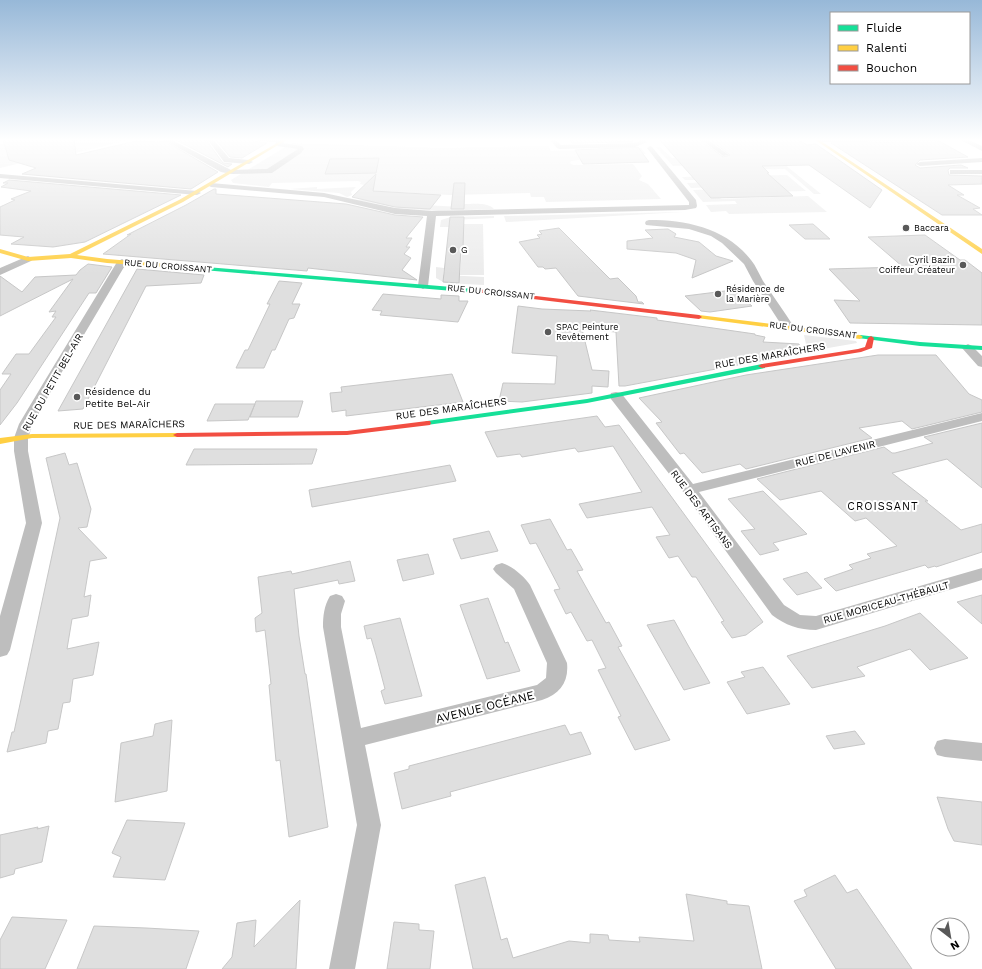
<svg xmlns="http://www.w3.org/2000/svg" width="982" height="969" font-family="'Work Sans',sans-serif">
	<rect width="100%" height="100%" fill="#fff"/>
	<path fill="#ececec" d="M29,139H133L33,163L29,161L0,168V144Z
		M292,143L440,148L548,146L551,151L641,148L646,154L611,155L571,161L570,163L573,165L633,164L642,176L639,180L648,184L661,199L546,202L544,197H531L530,193L450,195L362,190L365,185L360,184L361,182L358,181L272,183L269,187L233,183L231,180Z
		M656,147H660L672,158L773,155L821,194H814L785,169C747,170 710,165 673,166Z
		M787,175L806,191L708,193L722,199L808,196L827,212L729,214L726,211L711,212L706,205L737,204L735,201L703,202L693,190L723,189L721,187L691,188L687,183L716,182L714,180H685L682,177Z
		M317,187V189L356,187L351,192L352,195L347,197L339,193L290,189Z
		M367,199L384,203L463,207L464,204C473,204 488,202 494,209L438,211L399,208L357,200Z
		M683,212L506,222L504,216Z
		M494,216V218L453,220L452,222H449V227H440L441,220L451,217Z
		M464,224H483L484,275H460Z
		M436,267L444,268L443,275L484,277V285L445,283L436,278Z
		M804,335L856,341L857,343L811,351L807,349Z"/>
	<path fill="#dfdfdf" stroke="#c7c7c7" d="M3,139H74L76,155L136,141L158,142L165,141L218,172L191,189L22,174L36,168L9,160Z
		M174,139H207V141L223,163L232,164L228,167Z
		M215,139H254L258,142L267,143L242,158L230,157Z
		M569,139H631L633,142L572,143Z
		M659,139H699L723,157L730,155L709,139H797L807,145L816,144L882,190L870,208L809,165L762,166L769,173H767L793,196L711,198Z
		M939,141L968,157L920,160L915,165L920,168L961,165L968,168H950L948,170L949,175L982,176V184L948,185L964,195H957L980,208L973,209L982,215H942L831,143L937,142Z
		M638,147L649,162L583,164L575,150Z
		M379,158L376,173L325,174L330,159Z
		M376,174L373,191L441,195L430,209L395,207L352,197Z
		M9,180L181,195L85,242L53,247L11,244L24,237L0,235V207L15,200L11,199L31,191L1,187L8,183H3Z
		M454,183H465L464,209H451Z
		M214,189H216V194L346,204L395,215L423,217L406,238H412L406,247H410L404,254L411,258L402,270L417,280L308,268L307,271L103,254L131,234L127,235L186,205Z
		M450,217H464L463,247H461L459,283L443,282Z
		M813,224L830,239H805L789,225Z
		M559,228L610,279L618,278L636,296L638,302H642L644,304L578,296L556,268L545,269L543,267H538L519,242L540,238L537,235L542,234L539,231Z
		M668,229L676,234L674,237L699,242L716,256L733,261L692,278L696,260L676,253L627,249V241L653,238L645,230Z
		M925,235L960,260H965L982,273V325L850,323L834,300L860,301L829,269L903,267L868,237Z
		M88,264L112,267L96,293H89L17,403L0,425V390L11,374H2L16,354H29L56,317H52L56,311L49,312L73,279L0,316V276L22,292L35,277L76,275L80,270Z
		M137,269L204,275L201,283L146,286L83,409L58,411Z
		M279,281L302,283L292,304H300L294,318L289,319L275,350H272L264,368H236L245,350H248L270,304H267Z
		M733,290L752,306L710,312L701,311L685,296Z
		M383,294L441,299V295L459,296V301H468L458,322L380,315L382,311L372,310Z
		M518,306L542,309L591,311L590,310L657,318V320L755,334V335L765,337L763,342L799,344L802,353L625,386H619L616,332L582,329L592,370L609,371L608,387L592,386V393L522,402L499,401L503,383L555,384L557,356L512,353Z
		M878,355H936L969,394L982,400V412L912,429L902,421L859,428L872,438L746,469L740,464L702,473L684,453L680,454L656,423L662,422L639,398L746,375Z
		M452,374L463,402L346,416V410L332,412L330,393L342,392L341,387Z
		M256,401H303L298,417H250Z
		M215,404H255L248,420L207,421Z
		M597,416L605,427L619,425L763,622L746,635L732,638L721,622L724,621L696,577H692L678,556L669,558L656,537L670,535L652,507L587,518L579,504L642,492L613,446L578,452L575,448L522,457L520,454L497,457L485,432Z
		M982,423V488L947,459L892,473L928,501H925L961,530L982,524V552L936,567L935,566L928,568L925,565L836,591L824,579L853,569L849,565L871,558L867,554L897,546L866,518L855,521L821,491L780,500L757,479L884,447L892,453H895L933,443L924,437Z
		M194,449H317L312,464L186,465Z
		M65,453L69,465L77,463L91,509L87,527L78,528L107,558L90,561L84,597L91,595L88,616L72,619L67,649L99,642L93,675L73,679L70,702L63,703L58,729L48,731L46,743L7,752L12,732H14L60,518L46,458Z
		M450,465L456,481L312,507L309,490Z
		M763,491L807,534L773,543L779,550L760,555L741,531L755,529L728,499Z
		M550,519L567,550L571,549L583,570L577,571L606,623L609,622L622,646L618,647L670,740L635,750L618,717L621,716L598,670L606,668L592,640L587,641L571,612L566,614L554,590L560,589L536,543L530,544L521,525Z
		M489,531L498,551L461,559L453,539Z
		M428,554L434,574L403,581L397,560Z
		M350,561L355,581L339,584L338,580L294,589L299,636L305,674H306L328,827L289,837L280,760L276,761L269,685L271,684L265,630L256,632L255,618L262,613L258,577L291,571L292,574Z
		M807,572L822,588L797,595L783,579Z
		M982,595V624L957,602Z
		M488,598L505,643L508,642L520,671L487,679L460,605Z
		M920,613L968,658L930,670L910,649L857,667L865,676L812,688L787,656L885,626Z
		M400,618L422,696L385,704L381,691L385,689L376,655L371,638L367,639L364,626Z
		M674,620L689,647L710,683L684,690L647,625Z
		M763,667L790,704L747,714L727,682L745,677L741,672Z
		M172,720L167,791L115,802L121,743L153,736L155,724Z
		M565,725L570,735L581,732L591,754L450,792L451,796L402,809L394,773L409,769V766Z
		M855,731L865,744L834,749L826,736Z
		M937,797L982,802V845L954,841L948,829Z
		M127,820L185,823L165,880L113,877L121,857L112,853Z
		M49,826L42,862L15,869L14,874L0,878V835L38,827L37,829Z
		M835,875L847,893L857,889L912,969H836L794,901L807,896L804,890Z
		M485,877L501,940L507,938L513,958L569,941L590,943V934L608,935L609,940L640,942L639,937L694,941L686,894L727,901V904L749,906L762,969H473L455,885Z
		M300,900L296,969H222L232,957L237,923L256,920L254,947Z
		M12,917L67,920L45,969H0V940Z
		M394,922L419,924V930L434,931L430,969H387Z
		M94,926L146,928L199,931L186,969H77Z"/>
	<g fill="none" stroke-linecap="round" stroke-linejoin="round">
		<path fill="#bebebe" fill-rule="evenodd" d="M166,139H170L231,170L267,169L298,149L278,146L275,144L276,142L258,141L255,139H282L285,141L283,143L302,146L304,149L301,153L272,173L232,174L221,172L166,141Z
			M209,139H213L229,158L249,160L253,162L249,164L224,162L208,140Z
			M554,139L561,145L634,143L640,141L638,139H644L647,142L635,147L559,149L557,148L551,141Z
			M700,139H707L729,155L723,156Z
			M816,139H940L937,141L818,142L815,140Z
			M959,139H966L982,146V151Z
			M650,146L652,147L696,200L697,206L696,208L685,210L436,216L428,286L423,289L418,286L427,216L395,214L324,197L211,187L207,185L211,183L324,193L395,208L432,211L689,205V202L647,148Z
			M982,158V162L920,166L916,164L920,162Z
			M950,170H982V174H950Z
			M0,174L197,191L201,193L197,195L0,178Z
			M649,220C687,220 726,228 751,260C756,266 759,274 763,281C773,296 784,311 794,327L792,329H784L753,281L744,264L722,243L711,236L689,229L646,225L645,223L646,221Z
			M28,256L33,259L31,261L0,275V268Z
			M122,259L127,262L56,382L33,424L28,438V451L42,523L10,650L7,655L0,657V616L26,523L14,451V438L19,424L44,382L117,262Z
			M968,344L972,346L982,356V367L978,366L962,348L964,346Z
			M616,392L621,393L693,484L982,413V421L699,492L784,605L800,615L816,616L982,568V580L816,630C799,630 785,625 772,615L684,493L611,399L610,396L611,393Z
			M502,563C512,566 524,576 530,585L567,663C569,682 560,694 542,700L365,745L381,825L355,969H329L357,825L323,627C323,616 324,606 330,596L336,594L342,596L345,601L341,614V627L361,728L537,685L546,678L547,663L514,589L496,573L493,569L496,565Z
			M945,739L982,743V761L945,757L937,755L934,748L937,741Z"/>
		<path fill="#16e098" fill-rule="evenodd" d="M193,266L477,289L480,291L477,293L191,269V267Z
			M860,335L920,342L982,346V350L920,346L858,338V336Z
			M762,364H765V368L587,403L427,425L423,423L427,421L587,399Z"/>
		<path fill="#ffcf43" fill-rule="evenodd" d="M284,139H288L183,202L77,255L107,259L193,266L195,267V269L107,263L71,258L28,261L0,253V249L28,257L70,254L179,200Z
			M814,139H818L982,249V254Z
			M699,315L860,335L863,337L860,339L697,318V316Z
			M177,433L181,435L180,437L32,438L0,444V438L32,434Z"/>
		<path fill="#f24e42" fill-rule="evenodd" d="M477,289L699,315L702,317L699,319L475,292V290Z
			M871,336L874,338L872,348L861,352L762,368L758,366L762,364L858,349L865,347L868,338Z
			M427,421H430L431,423L430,425L347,435L177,437L173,435L177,433L347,431Z"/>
	</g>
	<linearGradient id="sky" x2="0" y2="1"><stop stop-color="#97b8d8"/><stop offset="0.51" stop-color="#fff"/><stop offset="1" stop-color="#fff" stop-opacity="0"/></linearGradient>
	<rect width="982" height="274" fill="url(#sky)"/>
	<g fill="#595959" stroke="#fff" stroke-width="1.5">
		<circle cx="906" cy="228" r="4"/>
		<circle cx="453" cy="250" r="4"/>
		<circle cx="963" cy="265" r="4"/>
		<circle cx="718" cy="294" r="4"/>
		<circle cx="548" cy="332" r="4"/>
		<circle cx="77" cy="397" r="4"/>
	</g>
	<g text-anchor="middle" stroke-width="4" stroke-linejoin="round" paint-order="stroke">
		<g font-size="9" fill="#000" stroke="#fff" text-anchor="start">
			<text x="914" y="231">Baccara</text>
			<text x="461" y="253">G</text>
			<text x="955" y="263" text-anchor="end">Cyril Bazin<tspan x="955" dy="10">Coiffeur Créateur</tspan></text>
			<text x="726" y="292">Résidence de<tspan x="726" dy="10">la Marière</tspan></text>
			<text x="556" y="330">SPAC Peinture<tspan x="556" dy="10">Revêtement</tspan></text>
		</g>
		<g font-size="9" fill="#000" stroke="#fff">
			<text transform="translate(168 266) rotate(5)" y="3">RUE DU CROISSANT</text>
			<text transform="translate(491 292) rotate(6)" y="3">RUE DU CROISSANT</text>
			<text transform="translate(813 330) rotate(7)" y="3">RUE DU CROISSANT</text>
		</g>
		<g font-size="10" fill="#000" stroke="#fff">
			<text transform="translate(770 355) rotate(-10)" y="4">RUE DES MARAÎCHERS</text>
			<text transform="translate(52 382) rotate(-60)" y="4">RUE DU PETIT BEL-AIR</text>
			<text transform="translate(451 408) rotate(-8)" y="4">RUE DES MARAÎCHERS</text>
			<text transform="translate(129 424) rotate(-1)" y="4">RUE DES MARAÎCHERS</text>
			<text transform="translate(835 453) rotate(-14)" y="4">RUE DE L'AVENIR</text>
			<text transform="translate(702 509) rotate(53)" y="4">RUE DES ARTISANS</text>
			<text transform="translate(886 602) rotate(-16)" y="4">RUE MORICEAU-THÉBAULT</text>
		</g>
		<g font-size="10" fill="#000" stroke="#fff" text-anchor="start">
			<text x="85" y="395">Résidence du<tspan x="85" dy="12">Petite Bel-Air</tspan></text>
		</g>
		<g font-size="11" letter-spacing="1" fill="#000" stroke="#fff">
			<text x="883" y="510">CROISSANT</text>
		</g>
		<g font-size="12" fill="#000" stroke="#fff">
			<text transform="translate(485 707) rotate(-14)" y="4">AVENUE OCÉANE</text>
		</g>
	</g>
	<rect x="830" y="12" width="140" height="72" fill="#ffffff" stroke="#999999"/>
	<rect x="838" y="25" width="20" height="6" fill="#16e098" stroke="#999999"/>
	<text x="866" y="32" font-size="12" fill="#000000">Fluide</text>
	<rect x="838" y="45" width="20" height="6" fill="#ffcf43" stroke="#999999"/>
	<text x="866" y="52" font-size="12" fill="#000000">Ralenti</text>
	<rect x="838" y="65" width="20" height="6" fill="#f24e42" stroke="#999999"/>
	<text x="866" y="72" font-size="12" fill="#000000">Bouchon</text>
	<g transform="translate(950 937) rotate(149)"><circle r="19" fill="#ffffff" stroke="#999999"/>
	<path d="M0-3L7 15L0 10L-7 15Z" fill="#595959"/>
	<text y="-6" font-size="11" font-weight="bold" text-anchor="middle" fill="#000000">N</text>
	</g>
</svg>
